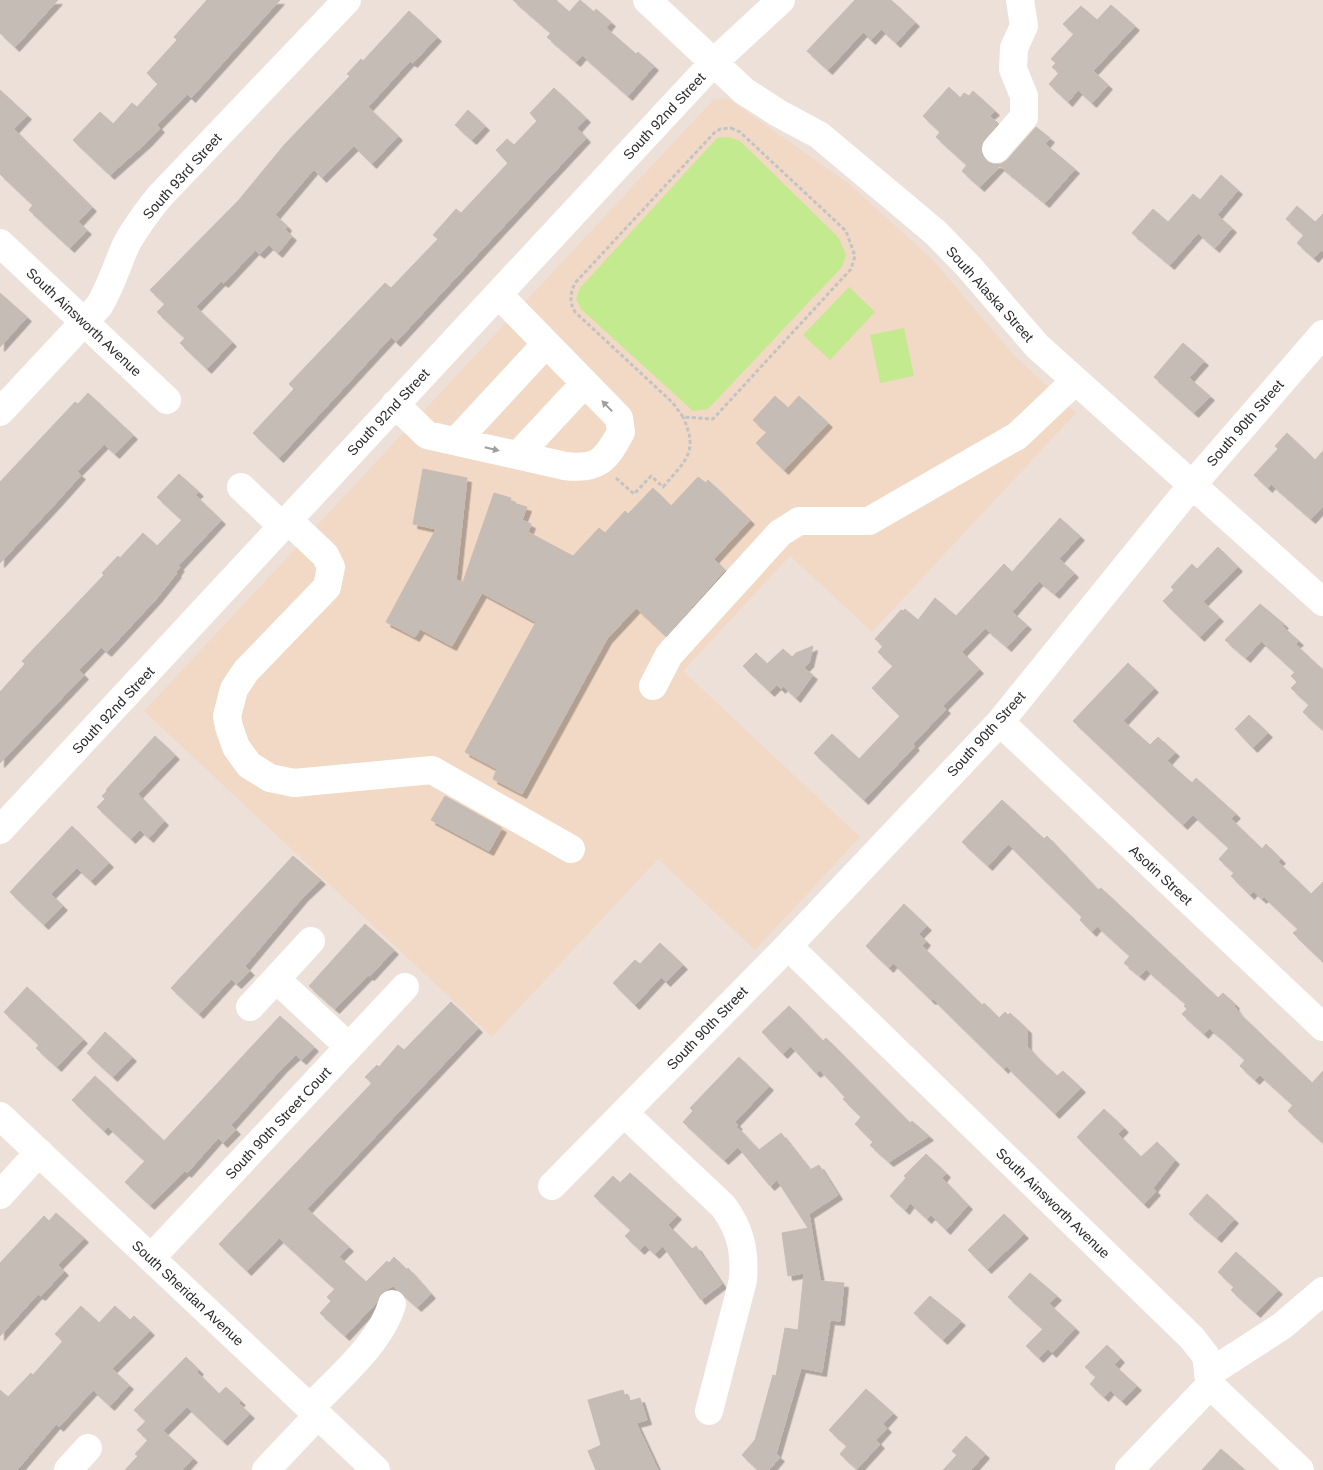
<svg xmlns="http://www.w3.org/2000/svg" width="1323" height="1470" font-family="Helvetica,sans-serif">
	<defs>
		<filter id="shadow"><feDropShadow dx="4.5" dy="4.5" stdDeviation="0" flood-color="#0004"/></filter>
	</defs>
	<rect width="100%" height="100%" fill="#ede0d9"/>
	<path fill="#f1d9c6" d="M727,98L848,183L933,260L1012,353L1076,413L872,632L790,556L683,671L860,837L755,950L658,859L492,1037L144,711L714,99Z"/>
	<path fill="#c3ea8f" d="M728,137L740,141L839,238L846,255L842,267L708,409L693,411L581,309L576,299L580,288L717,138Z
		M849,287L875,312L830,360L803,335Z
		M904,328L914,376L880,383L870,335Z"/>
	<path fill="#c4bcb5" stroke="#c8bcb3" filter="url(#shadow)" d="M0,0H58L15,47L0,33Z
		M207,0H280L191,98L187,94L157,125L160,128L147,142L110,175L73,140L100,112L113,124L132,103L137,107L158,84L147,73L177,40L174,37Z
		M513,0H556L569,12L580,0L594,12L596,9L611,22L606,28L636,54L638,52L654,66L628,96L582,55L576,62L547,37L551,33Z
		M855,0H891L915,22L896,43L881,29L871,40L863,32L828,70L807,51Z
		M1111,5L1135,26L1093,71L1108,85L1092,103L1078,90L1068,102L1049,84L1059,73L1052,67L1056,63L1051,59L1074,34L1063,24L1081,6L1097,20Z
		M409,11L437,37L413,63L410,61L368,107L398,136L372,164L354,146L322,178L314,169L275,215L287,226L285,230L292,236L278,253L269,245L260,254L255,250L224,283L221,281L196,307L232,342L207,369L180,343L185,338L157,312L165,304L150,290L238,201L285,144L350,76L347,74L361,59L363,61Z
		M949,87L960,98L964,93L969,96L973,91L995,111L989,116L998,123L981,146V154L986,161L993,164H1001L1007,160L1036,127L1050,138L1045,144L1075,169L1045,203L1000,166L980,187L962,171L967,165L936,137L940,132L923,116Z
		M554,88L586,118L577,128L586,138L396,342L391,337L279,458L253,433L294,389L289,384L385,283L391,288L438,239L433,235L456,209L461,213L508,163L496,150L507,139L514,145L537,121L530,113Z
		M0,90L27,115L14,129L92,207L78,222L87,230L70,248L29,210L33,205L0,174Z
		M468,110L485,126L472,140L455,125Z
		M1221,175L1238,190L1217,215L1232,228L1215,248L1198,233L1170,265L1132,233L1153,209L1168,222L1193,194L1200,200Z
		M1297,206L1315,222L1323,214V252L1321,250L1314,258L1297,243L1304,235L1286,219Z
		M0,293L27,317L0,347Z
		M1183,343L1204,361L1189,378L1210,396L1194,413L1154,377Z
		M88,393L133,435L115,454L104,444L77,472L81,475L56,503L0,563V482L75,402L78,404Z
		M775,396L788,408L799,396L828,423L784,470L756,443L767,432L753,420Z
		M1287,433L1315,460L1323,451V506L1311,519L1271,484L1268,488L1254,475L1278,449L1275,446Z
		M423,469L467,478L456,580L463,582L494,493L511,498L510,502L527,507L522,520L531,524L528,532L573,556L599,528L605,533L625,511L628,514L653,488L671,506L698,477L706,483L708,480L750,520L714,559L725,570L666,636L636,608L607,639L522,794L493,779L497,769L465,752L536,622L482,593L452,646L420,629L415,637L386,622L436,529L413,524Z
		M179,474L199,492L195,495L221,520L178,566L180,567L176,572L177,573L157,598L107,652L101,647L79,670L84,675L0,763V692L25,664L22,661L104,575L102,573L118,556L120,558L143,533L157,546L182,520L157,497Z
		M1060,518L1080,536L1059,559L1074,573L1055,594L1039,581L1012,612L1027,625L1007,647L985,628L962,652L979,669L943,706L946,709L913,744L915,746L864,800L814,753L832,734L859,759L900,716L872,688L893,666L878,652L883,646L875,639L901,610L903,611L905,609L918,620L935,598L956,616L1004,564L1012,572Z
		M1218,547L1238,567L1203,602L1219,617L1200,637L1163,601L1174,590L1171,587L1192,564L1197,569Z
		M1260,604L1284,624L1282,626L1299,641L1295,644L1323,670V730L1303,712L1309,705L1291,688L1297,682L1291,676L1295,672L1261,641L1246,658L1225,640Z
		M813,646L809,663L804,668L813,675L796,698L783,686L781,689L777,685L770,692L743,666L756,653L767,664L783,649L792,657L796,653Z
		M1128,663L1154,688L1123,721L1150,745L1158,737L1175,752L1167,761L1192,783L1196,778L1236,814L1231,819L1262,849L1266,844L1281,859L1278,862L1311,894L1323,882V962L1293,933L1298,929L1264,897L1262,899L1253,891L1250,895L1231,876L1234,873L1219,859L1229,848L1193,815L1183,825L1073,721Z
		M1249,715L1268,733L1253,748L1235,729Z
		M155,736L175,755L138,794L164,821L149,838L140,830L131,839L97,807L105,799L102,796L107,791L106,790Z
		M445,796L502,828L489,851L431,820Z
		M1002,800L1044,839L1047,836L1098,890L1101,888L1218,998L1223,993L1235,1004L1234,1006L1240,1014L1312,1083L1323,1071V1143L1288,1111L1293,1105L1262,1077L1260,1075L1255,1080L1240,1066L1245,1060L1219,1036L1209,1028L1204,1034L1182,1014L1187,1009L1184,1006L1186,1004L1146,969L1140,976L1124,963L1130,956L1097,926L1092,932L1080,920L1082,917L1008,844L988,866L962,842Z
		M72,826L109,863L91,881L77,868L51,894L63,906L44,925L10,892Z
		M293,856L321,880L303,897L245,966L250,971L237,984L231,979L199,1014L171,988Z
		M904,904L927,926L919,934L926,941L922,946L982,1005L984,1003L999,1018L1005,1012L1008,1015L1010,1013L1027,1029V1046L1037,1057L1057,1076L1063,1071L1081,1088L1055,1114L1006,1066L1004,1069L933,999L931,1000L893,963L889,968L866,946Z
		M365,924L394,950L370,976L368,975L335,1009L309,986Z
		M660,943L683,965L666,982L661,977L635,1005L613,983L635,960L640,964Z
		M27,987L83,1039L57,1067L36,1048L39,1045L4,1012Z
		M451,1002L478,1028L307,1209L349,1247L339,1257L366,1282L387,1261L389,1263L394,1257L407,1270L408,1268L431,1294L417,1307L393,1286L382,1292L376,1303L345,1336L320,1313L331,1301L327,1297L335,1289L279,1238L247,1271L219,1244L372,1083L365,1077L377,1065L379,1067L398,1045L404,1050Z
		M789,1006L823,1041L826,1038L910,1123L912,1121L929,1136L889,1162L870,1145L873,1142L855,1124L861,1117L843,1099L845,1097L820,1070L816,1073L791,1046L783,1054L762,1032Z
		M280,1016L314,1047L302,1060L296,1055L283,1067L231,1125L236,1130L223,1143L218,1138L187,1173L185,1171L150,1205L125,1182L145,1161L108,1127L104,1131L72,1100L95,1076L164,1141Z
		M105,1032L132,1057L113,1077L87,1053Z
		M739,1057L769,1086L735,1122L738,1125L736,1126L759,1150L781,1133L810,1170L819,1165L838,1195L809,1214L820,1279L819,1281L844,1283L840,1321L830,1320L822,1372L801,1368L776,1454L780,1457L769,1470H758L742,1455L755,1440L773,1375L776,1376L785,1328L798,1330L804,1273L788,1276L782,1233L808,1228L777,1180L770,1186L738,1147L724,1160L683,1122L693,1111L690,1108Z
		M1104,1109L1124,1128L1118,1134L1141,1157L1157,1142L1175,1160L1153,1188L1156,1191L1144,1204L1077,1137Z
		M926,1154L946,1173L942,1178L968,1205L946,1230L931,1215L927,1219L910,1203L905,1210L890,1196L906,1178L904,1176Z
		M630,1173L677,1215L668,1225L692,1249L696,1246L722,1284L701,1300L663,1246L655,1254L645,1245L640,1250L625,1236L631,1230L594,1196L613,1176L620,1183Z
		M1207,1194L1234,1219L1217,1238L1189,1214Z
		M56,1213L84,1238L58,1265L64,1271L41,1296L38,1294L0,1336V1263L44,1216L49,1221Z
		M1004,1214L1024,1234L987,1269L968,1250Z
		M1236,1252L1278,1290L1256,1313L1231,1290L1234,1287L1218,1272Z
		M1030,1273L1057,1296L1049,1304L1075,1328L1052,1353L1048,1349L1039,1358L1026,1346L1043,1329L1008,1297Z
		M930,1296L961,1321L943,1340L914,1313Z
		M81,1306L99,1323L115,1306L130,1320L134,1316L150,1331L112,1369L129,1385L110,1406L93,1390L59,1427L56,1424L17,1470H0V1390L8,1397L31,1373L33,1375L63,1341L55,1334Z
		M1107,1345L1120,1358L1114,1365L1137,1386L1122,1401L1110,1390L1104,1397L1090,1384L1096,1377L1085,1367Z
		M186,1357L199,1370L197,1372L219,1394L226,1387L241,1401L238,1403L250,1414L223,1441L187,1407L163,1431L193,1458L182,1470H125L138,1456L135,1454L148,1440L137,1430L146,1421L134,1410Z
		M866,1389L893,1413L883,1424L887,1428L876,1440L880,1444L857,1469L840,1454L847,1446L829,1430Z
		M623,1390L625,1397L629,1396L630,1401L640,1398L647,1420L636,1423L658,1470H596L588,1451L601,1445L588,1400Z
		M966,1436L985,1454L971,1470H943L957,1455L952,1451Z
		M1221,1449L1245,1470H1202Z"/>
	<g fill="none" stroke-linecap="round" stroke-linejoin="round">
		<path stroke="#c3c3c3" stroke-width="3" stroke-dasharray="4 2.5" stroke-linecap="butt" d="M731,128L740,132L846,231L855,256L851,269L713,419L683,417L673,403L575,312C569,301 570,294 575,283L714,133L720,129Z
			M616,478L634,494L651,476L663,487C686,460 699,452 683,417"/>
		<path stroke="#fff" stroke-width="28" d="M647,0L744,91L778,113L819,135L936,233L969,267L1037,346L1323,602
			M996,149L1024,117V96L1013,69L1014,48L1024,26L1020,0
			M0,243L167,400
			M395,404L427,435L565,466C598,470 606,460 621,432L619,418L498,294
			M0,412L99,306C111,286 117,265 126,245C135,228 147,212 159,197L347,0
			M456,441L546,344
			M518,455L585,383
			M241,487L283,527
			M289,521L325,555L331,567L327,587L246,671L234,689L227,716L229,727L236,747L249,765L270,778L294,783L432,770L571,849
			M653,686L669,655L780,533L799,521H869L1017,436L1075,381
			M1000,722L1323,1027
			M0,830L714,62L781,0
			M788,946L1192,1338L1206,1356L1210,1385L1300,1470
			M276,979L311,941
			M250,1007L276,979L349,1047
			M624,1113L723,1206C741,1230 745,1251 743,1280L709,1411
			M0,1116L376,1470
			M552,1186L788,946L1000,722L1192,485L1323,334
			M0,1195L39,1152
			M151,1258L405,987
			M1208,1374L1282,1326L1323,1291
			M310,1408C337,1379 381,1343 392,1304
			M68,1470L88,1448
			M266,1470L318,1415
			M1129,1470L1210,1385"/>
	</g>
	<defs><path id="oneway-solid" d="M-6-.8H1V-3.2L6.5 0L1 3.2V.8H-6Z" transform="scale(1.25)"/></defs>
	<g fill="#9f9f9f">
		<use href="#oneway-solid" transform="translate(607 406) rotate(-134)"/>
		<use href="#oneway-solid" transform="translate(492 449) rotate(13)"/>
	</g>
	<g text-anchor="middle" stroke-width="4.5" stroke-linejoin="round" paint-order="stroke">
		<g font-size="14" fill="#292929" stroke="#fff">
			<text transform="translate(664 116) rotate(-47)" y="5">South 92nd Street</text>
			<text transform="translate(182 176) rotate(-48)" y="5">South 93rd Street</text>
			<text transform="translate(990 294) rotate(48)" y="5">South Alaska Street</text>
			<text transform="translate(84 322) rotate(43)" y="5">South Ainsworth Avenue</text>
			<text transform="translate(388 412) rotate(-47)" y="5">South 92nd Street</text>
			<text transform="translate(1245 423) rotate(-49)" y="5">South 90th Street</text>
			<text transform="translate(113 710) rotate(-47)" y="5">South 92nd Street</text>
			<text transform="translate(986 734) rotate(-48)" y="5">South 90th Street</text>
			<text transform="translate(1161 875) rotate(43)" y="5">Asotin Street</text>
			<text transform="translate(707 1028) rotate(-46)" y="5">South 90th Street</text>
			<text transform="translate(278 1123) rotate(-47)" y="5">South 90th Street Court</text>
			<text transform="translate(1053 1203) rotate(44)" y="5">South Ainsworth Avenue</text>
			<text transform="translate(188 1293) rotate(43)" y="5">South Sheridan Avenue</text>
		</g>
	</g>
</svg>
